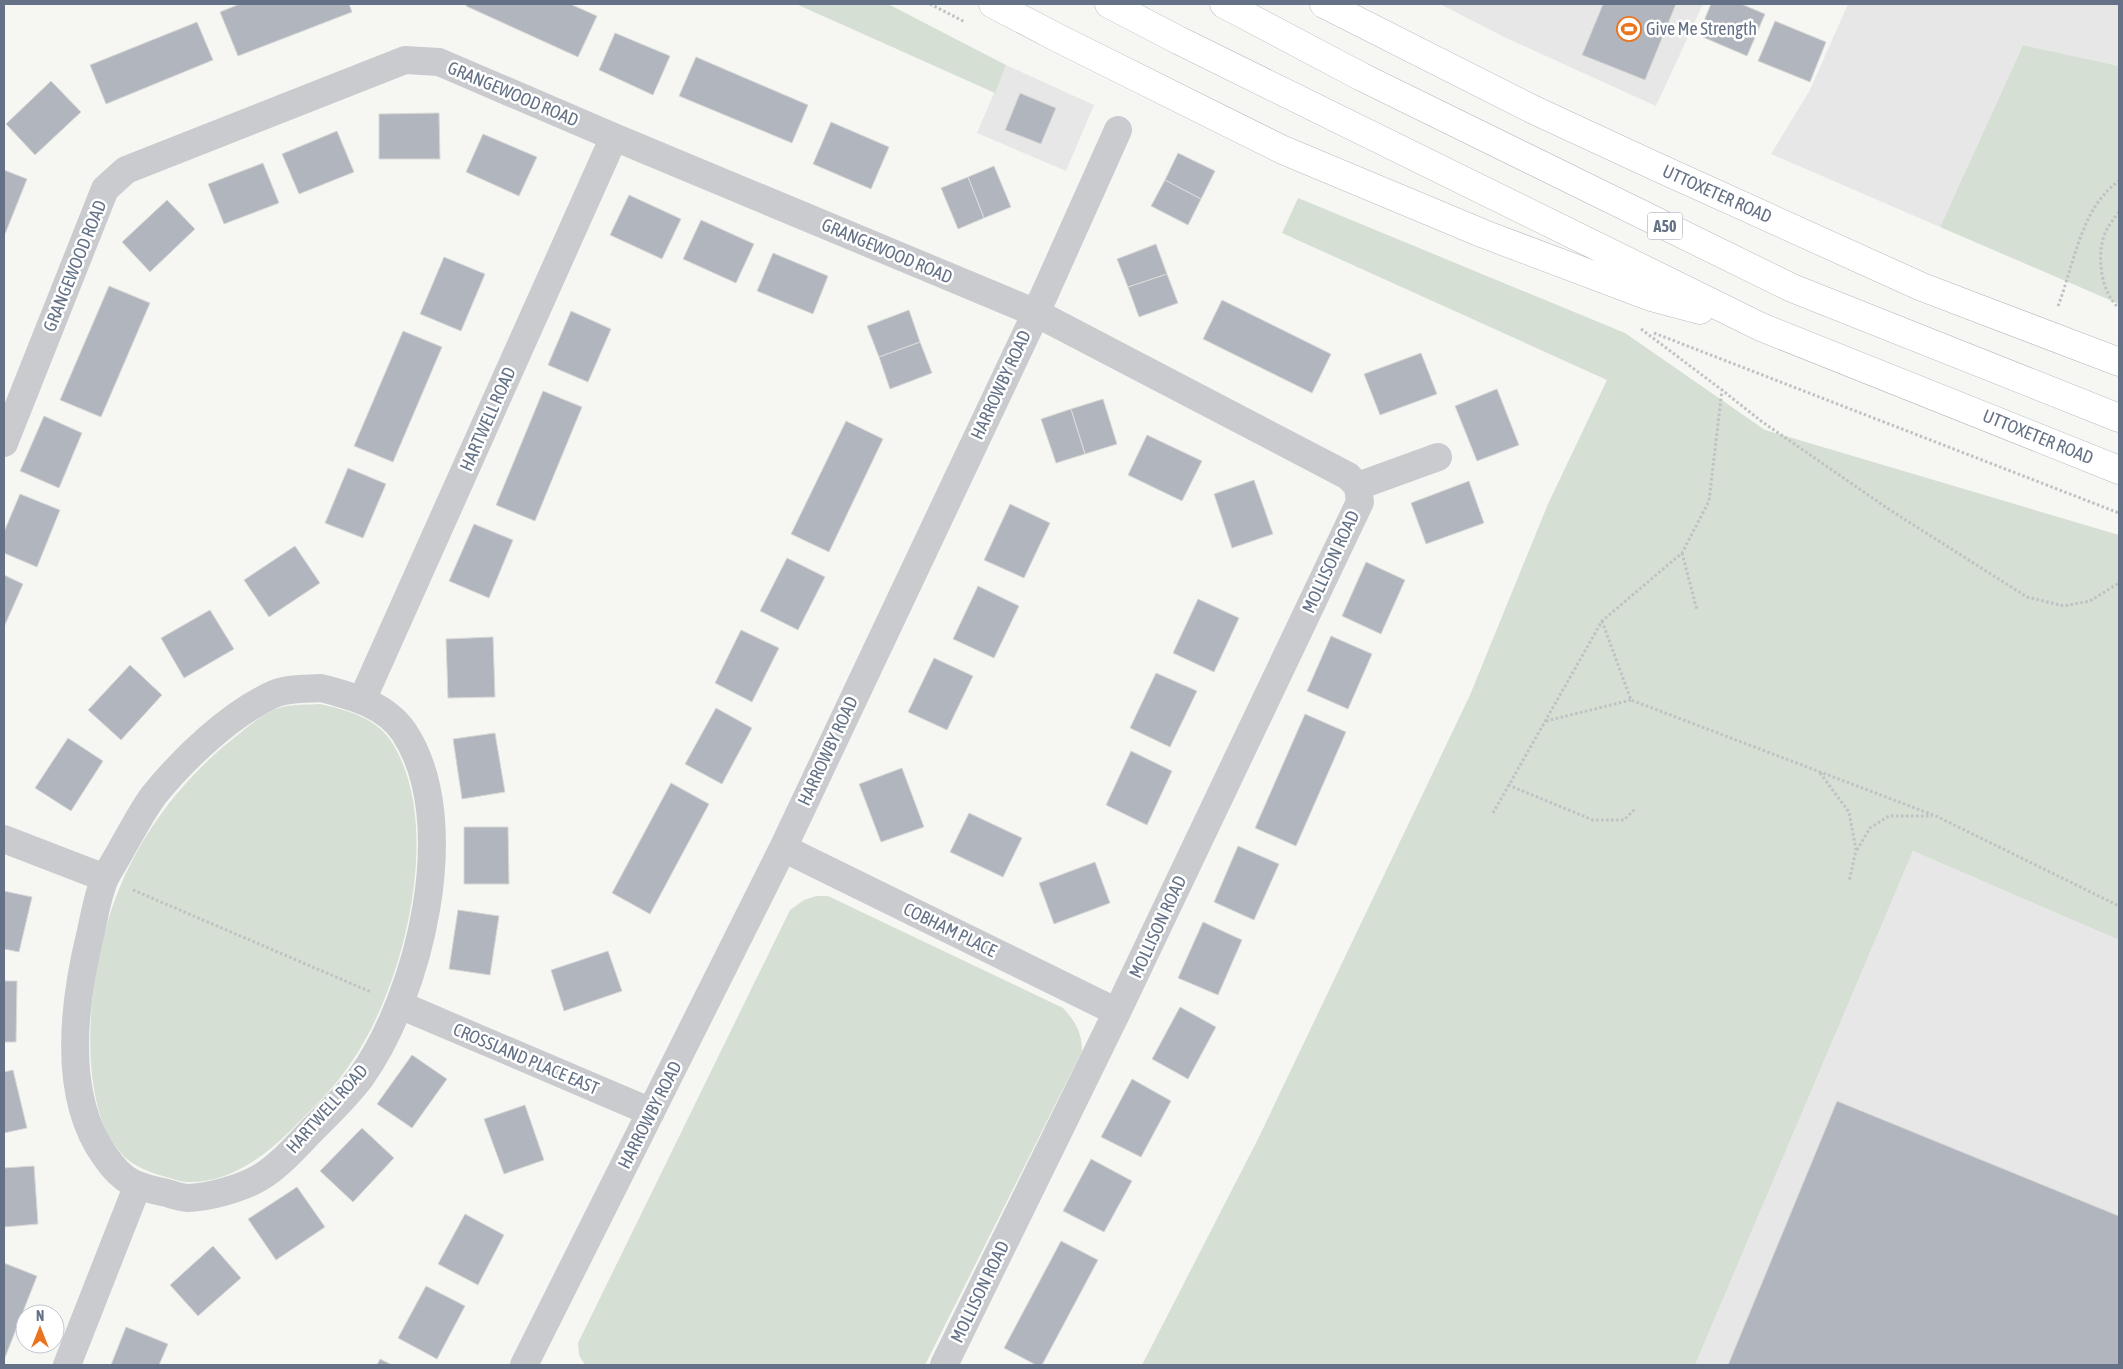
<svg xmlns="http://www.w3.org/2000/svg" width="2123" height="1369" font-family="'Asap Condensed',sans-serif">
	<rect width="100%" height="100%" fill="#f6f7f3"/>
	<path fill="#e7e7e7" d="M1440,4H1703L1656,106L1504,37Z
		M1848,4H2119V66L2023,45L1940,227L1771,154L1810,90Z
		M1006,65L1094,105L1066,171L977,133Z
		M1913,851L2119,940V1365H1695Z"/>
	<path fill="#d6dfd4" d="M796,4H888L1006,65L995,93Z
		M2023,45L2119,66V304L1940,227Z
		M1298,198L1625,333L1765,430L2119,535V940L1913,851L1695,1365H1142L1258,1139L1470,695L1548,504L1607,380L1282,233Z
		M320,704C346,710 375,717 391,741C446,825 403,992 348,1067C334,1088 315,1106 297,1124C269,1153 232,1183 188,1182C182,1182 175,1180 170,1178C153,1174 131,1166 120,1152C115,1145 109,1138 106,1131C76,1063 93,948 122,882C145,829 181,783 224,746C240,733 262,713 282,707C294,704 308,705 320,704Z
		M816,896H828L1063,1008C1075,1021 1082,1032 1082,1051L925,1365H585L579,1355L578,1343L790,910L804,900Z"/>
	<path fill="#b1b6be" stroke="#d8d8d6" d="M240,4H349L352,12L238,56L220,12Z
		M467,4H570L597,16L578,57L466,6Z
		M1603,4H1676L1645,80L1582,55Z
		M1711,4H1741L1765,14L1747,56L1698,35Z
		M1775,21L1826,42L1810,82L1758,61Z
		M197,22L213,60L106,104L90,65Z
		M615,33L670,56L653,95L599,70Z
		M696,57L808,105L792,143L679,96Z
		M51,81L81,112L35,155L6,124Z
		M1020,93L1056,108L1041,144L1005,130Z
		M439,113L440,159H379V114Z
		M831,122L889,147L871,189L813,164Z
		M337,131L354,172L299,194L282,154Z
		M483,134L537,157L519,196L466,172Z
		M1178,153L1215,171L1201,199L1165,180Z
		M263,163L279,203L224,224L208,184Z
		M994,166L1011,207L984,218L968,177Z
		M4,170L27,179L5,234L4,233Z
		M968,177L984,218L958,229L941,188Z
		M1165,180L1201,199L1188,225L1151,206Z
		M629,195L681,219L662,259L610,235Z
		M167,200L195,229L150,272L122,242Z
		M701,220L754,244L736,283L683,259Z
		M1156,244L1167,274L1128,287L1117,259Z
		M773,253L828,276L813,314L757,291Z
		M444,257L485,274L461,331L420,314Z
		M1167,274L1178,303L1139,317L1128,287Z
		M109,286L150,303L101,417L60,400Z
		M1222,300L1331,354L1312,393L1203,339Z
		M909,310L920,342L879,357L867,326Z
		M571,311L611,329L588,382L548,365Z
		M403,331L442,347L393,462L354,446Z
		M920,342L932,373L890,389L879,357Z
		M1421,353L1437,394L1380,415L1364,374Z
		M1497,389L1519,445L1477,461L1455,406Z
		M543,391L582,407L535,521L496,505Z
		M1103,399L1117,444L1085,454L1071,409Z
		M1071,409L1085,454L1056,463L1041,419Z
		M44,416L82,433L59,488L20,471Z
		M846,421L883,439L829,552L791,534Z
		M1147,435L1202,461L1182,501L1128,475Z
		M348,468L386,484L363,538L325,523Z
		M1254,480L1273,534L1232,548L1214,494Z
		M1469,481L1484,523L1426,544L1411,503Z
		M20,494L60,510L37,567L4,553V532Z
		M1010,504L1050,523L1024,578L984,560Z
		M474,524L513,540L489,598L449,581Z
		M295,546L320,583L269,617L244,580Z
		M787,558L825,577L798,630L760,611Z
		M1366,562L1405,580L1381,634L1342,616Z
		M4,575L23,584L4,627Z
		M978,586L1019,606L994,658L953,639Z
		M1198,599L1239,618L1214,672L1173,653Z
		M210,610L234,649L184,678L161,638Z
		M741,630L779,648L752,702L715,683Z
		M1331,636L1372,654L1348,709L1307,691Z
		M493,637L495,697L448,698L446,639Z
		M934,658L973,676L947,730L908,712Z
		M130,665L162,695L121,740L88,710Z
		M1156,673L1197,691L1170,747L1130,728Z
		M716,708L752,728L722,784L685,764Z
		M1305,714L1346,732L1296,846L1255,828Z
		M495,733L505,792L462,799L453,739Z
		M68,738L103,761L71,811L35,788Z
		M1131,751L1172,771L1147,825L1106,805Z
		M902,768L924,827L881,842L859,784Z
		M671,783L709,804L650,914L612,893Z
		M969,813L1022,838L1003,877L950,852Z
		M464,827H508L509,884H464Z
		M1238,846L1279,864L1254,920L1214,902Z
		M1095,862L1110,903L1054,924L1039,883Z
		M4,891L32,897L19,952L4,949Z
		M458,910L499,916L490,975L449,969Z
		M1203,922L1242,940L1218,995L1178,978Z
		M608,951L622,991L564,1011L551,970Z
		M4,981H17L16,1042H4Z
		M1180,1007L1216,1027L1188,1079L1152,1059Z
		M412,1055L447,1079L412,1128L377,1104Z
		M13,1070L27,1128L4,1133V1072Z
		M1132,1079L1171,1101L1141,1157L1101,1137Z
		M1837,1101L2119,1216V1365H1728Z
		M525,1105L544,1160L504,1174L484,1119Z
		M362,1128L394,1158L353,1202L320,1171Z
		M1091,1159L1132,1181L1104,1232L1063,1211Z
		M34,1166L38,1224L4,1227V1168Z
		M297,1187L325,1227L276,1260L248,1219Z
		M465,1214L504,1235L478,1285L438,1264Z
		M1061,1241L1098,1260L1042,1365H1036L1004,1348Z
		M213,1246L241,1278L198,1316L170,1285Z
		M4,1263L37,1276L4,1360Z
		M426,1286L465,1306L437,1359L398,1338Z
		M126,1327L168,1344L159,1365H111Z
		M380,1359L392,1365H377Z"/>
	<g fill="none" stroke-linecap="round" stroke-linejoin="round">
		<defs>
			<path id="highway" d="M993,4L1056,37L1283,150L1484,234L1651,297L1700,310
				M1109,4L1178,40L1761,327L2119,470
				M1224,4L1362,77L1792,288L2119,418
				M1324,4L1534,110L1657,167L1922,287L2119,362"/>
		</defs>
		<use href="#highway" stroke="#b8bbbf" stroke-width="29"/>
		<path stroke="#c0c1c4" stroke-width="3" stroke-dasharray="2.5 2.5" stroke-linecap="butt" d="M930,4L965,22
			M2119,212C2113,220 2106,228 2103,239C2097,260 2102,294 2119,308
			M2058,306C2074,265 2081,207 2119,181
			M1641,329L1722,390L1761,421L1890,510L2027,597L2064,606L2090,601L2119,583
			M1654,333L2119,513
			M1682,553L1697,610
			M1602,621L1631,700L1936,816L2119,906
			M1546,721L1631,700
			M1820,773L1849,812L1856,850L1849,882
			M1508,785L1593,820H1624L1636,808
			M1493,813L1602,621L1682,553L1709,501L1722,390
			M1857,850L1870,828L1889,816H1932
			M133,890L371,992"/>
		<path stroke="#c9cbcf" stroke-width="28" d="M4,443L105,189L126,170L405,60L439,62L614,137L1036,313L1348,476L1358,486L1360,502L1117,1012L944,1365
			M1358,486L1438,457
			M321,688C351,696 385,704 404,732C463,821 419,996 361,1077C347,1096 327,1115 310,1132C296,1147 277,1168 259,1178C242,1188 207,1198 187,1198C180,1197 173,1195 167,1193C137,1187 123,1183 105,1156C61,1095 74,1000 91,931C95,913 98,894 105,878C110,868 117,858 122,848C132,831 142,811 154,795C184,758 230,714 274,694C287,688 307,689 321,688Z
			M362,700L614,137
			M4,839L105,878
			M783,848L1117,1012
			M400,1005L651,1112
			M67,1365L137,1187
			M524,1365L783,848L1036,313L1118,130"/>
		<use href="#highway" stroke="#fff" stroke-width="28"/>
	</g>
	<defs>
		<symbol id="stadium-ring" viewBox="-11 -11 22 22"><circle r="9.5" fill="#fff" stroke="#eb751f" stroke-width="1.5"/><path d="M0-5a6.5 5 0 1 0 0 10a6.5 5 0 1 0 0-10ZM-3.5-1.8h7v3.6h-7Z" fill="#eb751f"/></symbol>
	</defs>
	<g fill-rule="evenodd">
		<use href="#stadium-ring" x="1615" y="15" width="28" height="28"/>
	</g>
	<g text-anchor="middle" stroke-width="5" stroke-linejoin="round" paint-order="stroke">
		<rect fill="#fff" stroke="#929caa" stroke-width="1" x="1647.5" y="212.5" width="35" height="27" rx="4"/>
		<g font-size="16" font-weight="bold" fill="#647186">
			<text x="1665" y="232">A50</text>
		</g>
		<g font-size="18" fill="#647186" stroke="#fff" text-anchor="start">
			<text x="1646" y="35">Give Me Strength</text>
		</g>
		<g font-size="18" fill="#647186" stroke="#fff">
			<text transform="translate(513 94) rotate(23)" y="6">GRANGEWOOD ROAD</text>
			<text transform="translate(1717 194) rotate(24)" y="6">UTTOXETER ROAD</text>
			<text transform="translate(887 251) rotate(23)" y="6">GRANGEWOOD ROAD</text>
			<text transform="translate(75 266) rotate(-68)" y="6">GRANGEWOOD ROAD</text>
			<text transform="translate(1001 385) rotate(-65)" y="6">HARROWBY ROAD</text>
			<text transform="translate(488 419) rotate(-66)" y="6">HARTWELL ROAD</text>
			<text transform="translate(2038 437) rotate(22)" y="6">UTTOXETER ROAD</text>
			<text transform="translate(1331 562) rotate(-65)" y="6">MOLLISON ROAD</text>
			<text transform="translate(828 751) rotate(-65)" y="6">HARROWBY ROAD</text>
			<text transform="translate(1158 927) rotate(-65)" y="6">MOLLISON ROAD</text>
			<text transform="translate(950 930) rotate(26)" y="6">COBHAM PLACE</text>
			<text transform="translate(526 1059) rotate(23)" y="6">CROSSLAND PLACE EAST</text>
			<text transform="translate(327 1109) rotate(-48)" y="6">HARTWELL ROAD</text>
			<text transform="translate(650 1115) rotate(-63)" y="6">HARROWBY ROAD</text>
			<text transform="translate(980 1292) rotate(-64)" y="6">MOLLISON ROAD</text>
		</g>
	</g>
	<rect width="2123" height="1369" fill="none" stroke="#647186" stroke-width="10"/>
	<g transform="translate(40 1329)"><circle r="24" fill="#ffffff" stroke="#c1c6cf"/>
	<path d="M0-4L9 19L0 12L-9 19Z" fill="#eb751f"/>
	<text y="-8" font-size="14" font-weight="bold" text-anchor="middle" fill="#647186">N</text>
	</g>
</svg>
